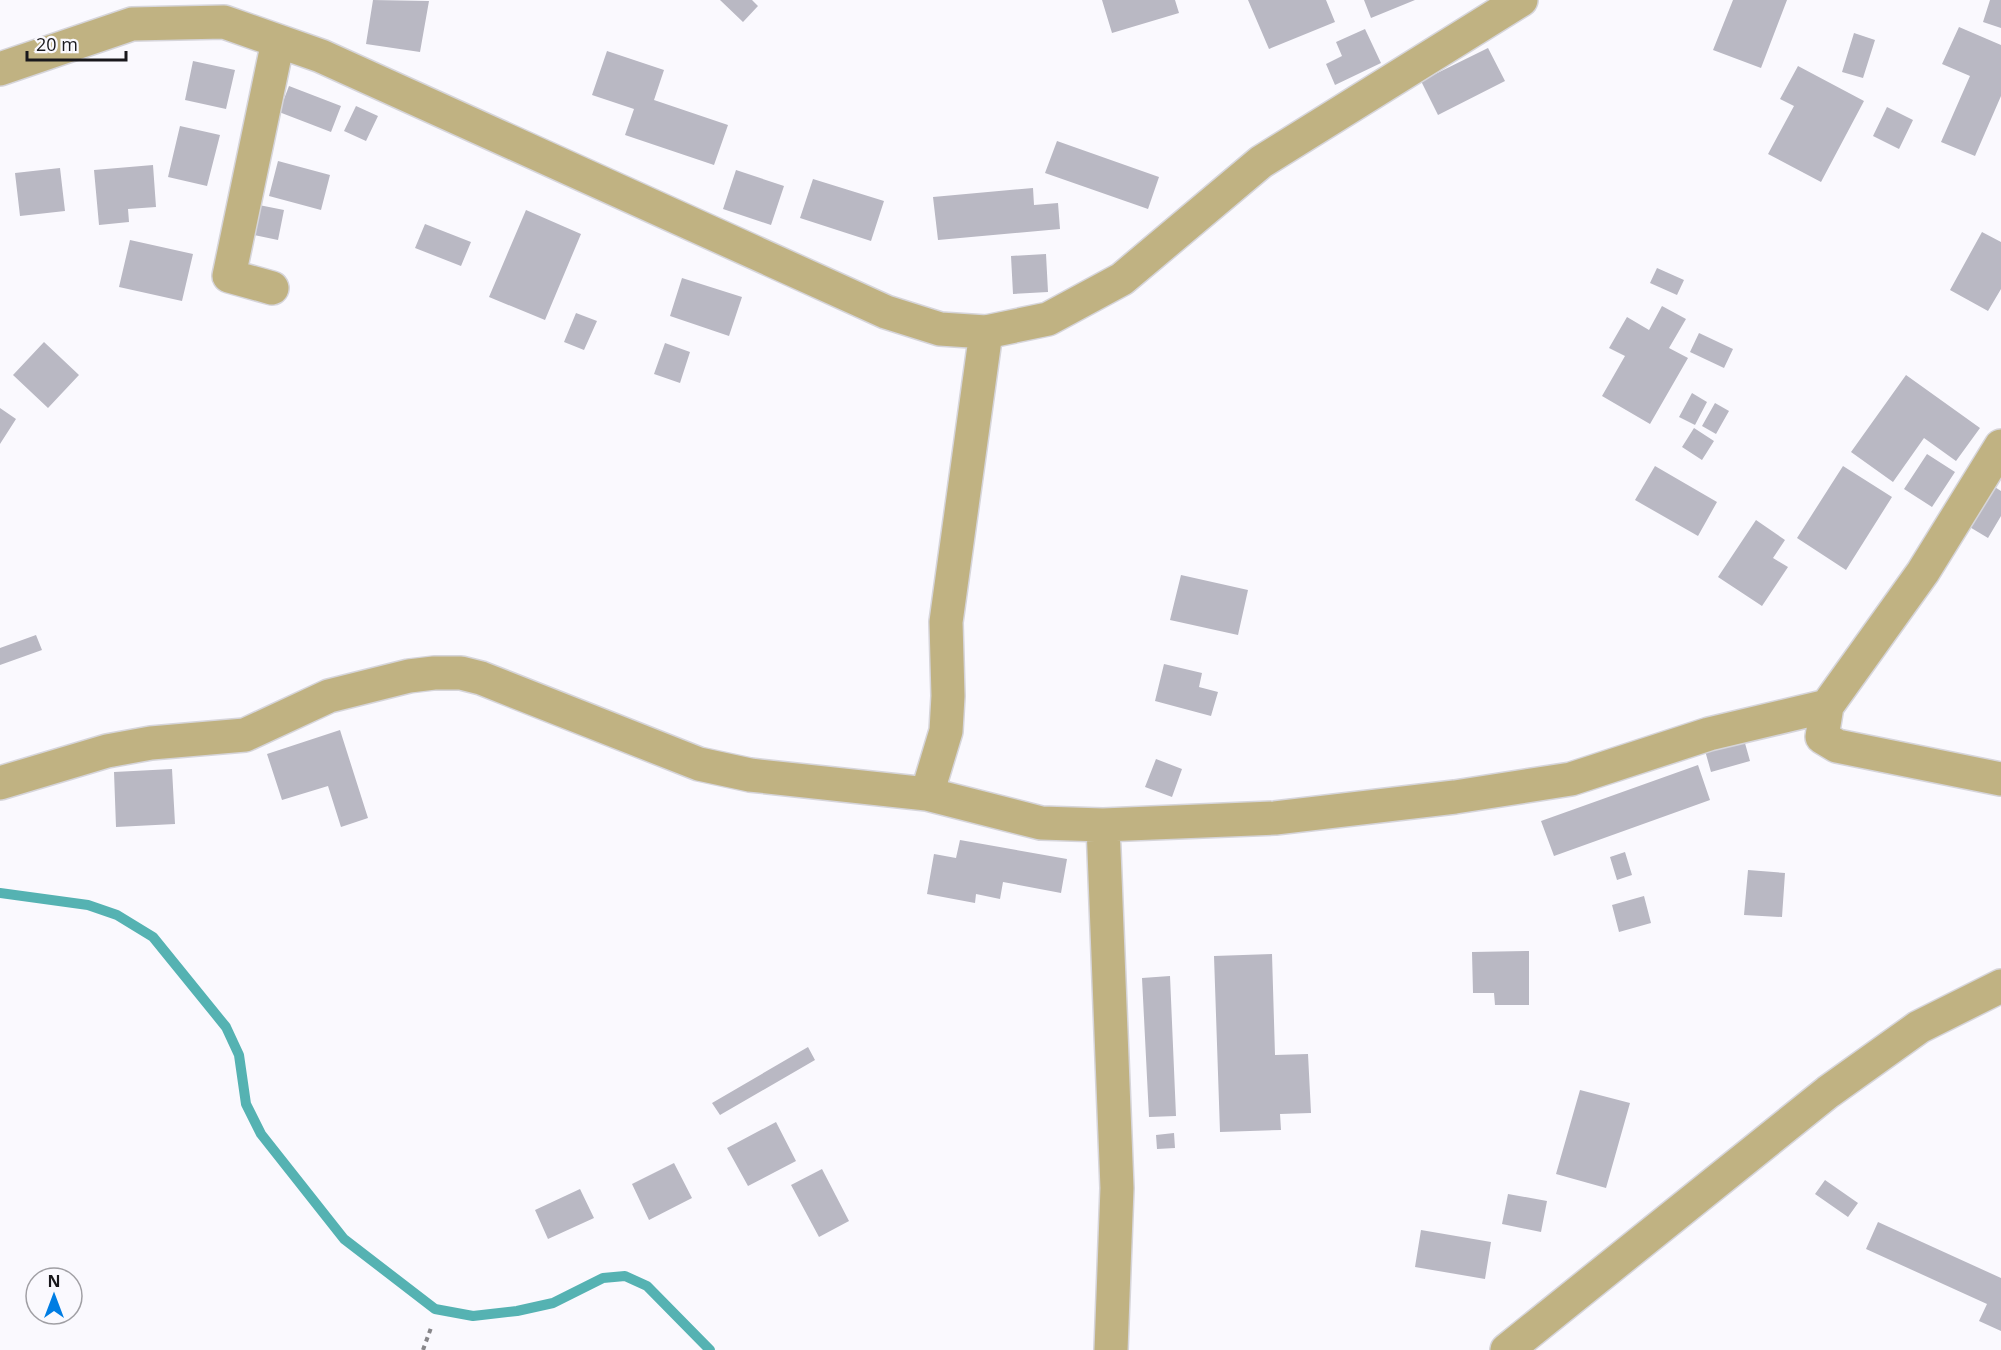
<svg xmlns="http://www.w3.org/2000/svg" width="2001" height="1350" font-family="'Open Sans',sans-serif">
	<rect width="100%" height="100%" fill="#faf9fe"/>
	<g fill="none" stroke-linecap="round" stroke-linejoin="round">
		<path stroke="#55b2b2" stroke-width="10" d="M0,893L88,905L117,915L153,937L226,1027L239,1055L246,1104L261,1134L344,1239L435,1309L473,1316L517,1311L553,1303L603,1278L625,1276L647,1286L710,1350"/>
	</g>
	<path fill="#b9b8c3" d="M373,0L429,1L420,52L366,44Z
		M720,0H752L758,6L743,22Z
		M1102,0H1175L1179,13L1112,33Z
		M1248,0H1326L1335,22L1269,49Z
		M1364,0H1415L1371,18Z
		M1733,0H1787L1761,68L1713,50Z
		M1990,0H2001V28L1983,22Z
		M1959,27L2001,45V96L1975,156L1941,142L1970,76L1942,64Z
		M1365,29L1381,63L1335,85L1326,64L1342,56L1336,42Z
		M1854,33L1875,40L1863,78L1842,72Z
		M1488,48L1505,81L1438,115L1421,81Z
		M607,51L664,70L654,100L728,125L714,165L625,135L634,109L592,95Z
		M193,61L235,70L226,109L185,100Z
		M1798,66L1864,101L1821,182L1768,154L1794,106L1780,99Z
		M289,86L341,106L331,132L279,112Z
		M356,106L378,116L366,141L344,131Z
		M1887,107L1913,120L1899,149L1873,136Z
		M180,126L220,135L207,186L168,177Z
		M1057,141L1159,177L1148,209L1045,173Z
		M278,161L330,175L321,210L269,196Z
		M153,165L156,207L128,209L129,222L99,225L94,170Z
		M60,168L65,211L20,216L15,173Z
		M736,170L784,186L771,225L723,209Z
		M813,179L884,201L871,241L800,218Z
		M1033,188L1034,205L1058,203L1060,229L938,240L933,197Z
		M254,204L284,210L278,240L249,234Z
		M526,210L581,234L545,320L489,297Z
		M425,224L471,242L461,266L415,248Z
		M1982,232L2001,242V289L1988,311L1950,290Z
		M130,240L193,254L182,301L119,287Z
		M1046,254L1048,292L1013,294L1011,256Z
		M1657,268L1684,280L1677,295L1650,283Z
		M682,278L742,297L729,336L670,316Z
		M1662,306L1686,319L1669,348L1688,358L1650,424L1602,396L1625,356L1609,348L1627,317L1649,330Z
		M576,313L597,321L584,350L564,342Z
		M1699,333L1733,349L1724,368L1690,352Z
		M44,342L79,375L48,408L13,375Z
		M665,343L690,352L680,383L654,374Z
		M1906,375L1980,428L1956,461L1924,438L1893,482L1851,452Z
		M1692,393L1707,402L1695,425L1679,417Z
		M1715,403L1729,411L1716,434L1702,426Z
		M0,408L16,419L0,444Z
		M1694,428L1714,441L1702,460L1682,447Z
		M1927,454L1955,472L1932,507L1904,489Z
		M1655,466L1717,502L1698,536L1635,500Z
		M1843,466L1892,497L1846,570L1797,538Z
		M1987,482L2001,491V516L1988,538L1963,523Z
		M1756,520L1785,540L1773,558L1788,567L1762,606L1718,577Z
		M1181,575L1248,590L1238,635L1170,620Z
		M36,635L42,650L0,665V648Z
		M1164,664L1202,673L1199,687L1218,692L1211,716L1155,701Z
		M340,730L368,818L341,827L328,786L282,800L267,754Z
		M1743,736L1750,761L1711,772L1704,747Z
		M1156,759L1182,769L1172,797L1145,787Z
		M1698,765L1710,800L1554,856L1541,821Z
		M172,769L175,824L116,827L114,772Z
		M960,840L1067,859L1061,893L1003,882L1000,899L976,894L975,903L927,894L934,854L956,858Z
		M1625,852L1632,875L1617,880L1610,857Z
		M1748,870L1785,873L1782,917L1744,915Z
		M1644,896L1651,923L1619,932L1612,905Z
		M1529,951V1005H1495L1494,993H1473L1472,952Z
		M1272,954L1275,1055L1308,1054L1311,1113L1280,1114L1281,1130L1220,1132L1214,956Z
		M1170,976L1176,1116L1149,1117L1142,978Z
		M808,1047L815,1060L720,1115L712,1103Z
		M1580,1090L1630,1103L1606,1188L1556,1174Z
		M776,1122L796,1161L748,1186L727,1148Z
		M1174,1133L1175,1148L1157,1149L1156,1135Z
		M674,1163L692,1198L649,1220L632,1184Z
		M822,1169L849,1221L819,1237L791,1185Z
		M1825,1180L1858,1203L1848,1217L1815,1194Z
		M580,1189L594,1218L548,1239L535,1210Z
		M1508,1194L1547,1201L1541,1232L1502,1224Z
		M1878,1222L2001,1278V1331L1979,1321L1987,1304L1866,1249Z
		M1421,1230L1491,1242L1485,1279L1415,1267Z"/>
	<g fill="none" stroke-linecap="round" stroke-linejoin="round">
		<defs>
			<path id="minor" d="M0,69L132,24L224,22L321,56L886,312L940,329L986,332L1048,319L1122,279L1261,162L1521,0
				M272,288L229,276L278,41
				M2001,446L1923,572L1827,706L1822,737L1837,746L2001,779
				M0,783L107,751L151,743L245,735L329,696L409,676L434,673H461L481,678L699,764L750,775L927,794L1041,823L1103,825L1275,818L1455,797L1571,779L1709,734L1827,706
				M927,794L946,731L948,696L946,622L986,332
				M1103,825L1117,1188L1111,1350
				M1507,1350L1828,1092L1919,1027L2001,986"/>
		</defs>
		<use href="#minor" stroke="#d6d5da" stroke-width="36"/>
		<path stroke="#87868a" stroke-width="4" stroke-dasharray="4.5 4.5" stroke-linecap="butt" d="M423,1350L432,1325"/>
		<use href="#minor" stroke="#c0b282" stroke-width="33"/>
	</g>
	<g transform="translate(54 1296)"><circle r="28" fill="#faf9fe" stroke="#a09fa4" stroke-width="1.5"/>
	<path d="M0-4.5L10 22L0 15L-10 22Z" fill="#007de3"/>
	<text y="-9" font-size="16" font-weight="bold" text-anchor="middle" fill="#19181c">N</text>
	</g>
	<path d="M27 51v9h99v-9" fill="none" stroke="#19181c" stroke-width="3"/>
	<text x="36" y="51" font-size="18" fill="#19181c" stroke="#faf9fe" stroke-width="4.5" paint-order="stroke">20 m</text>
</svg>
